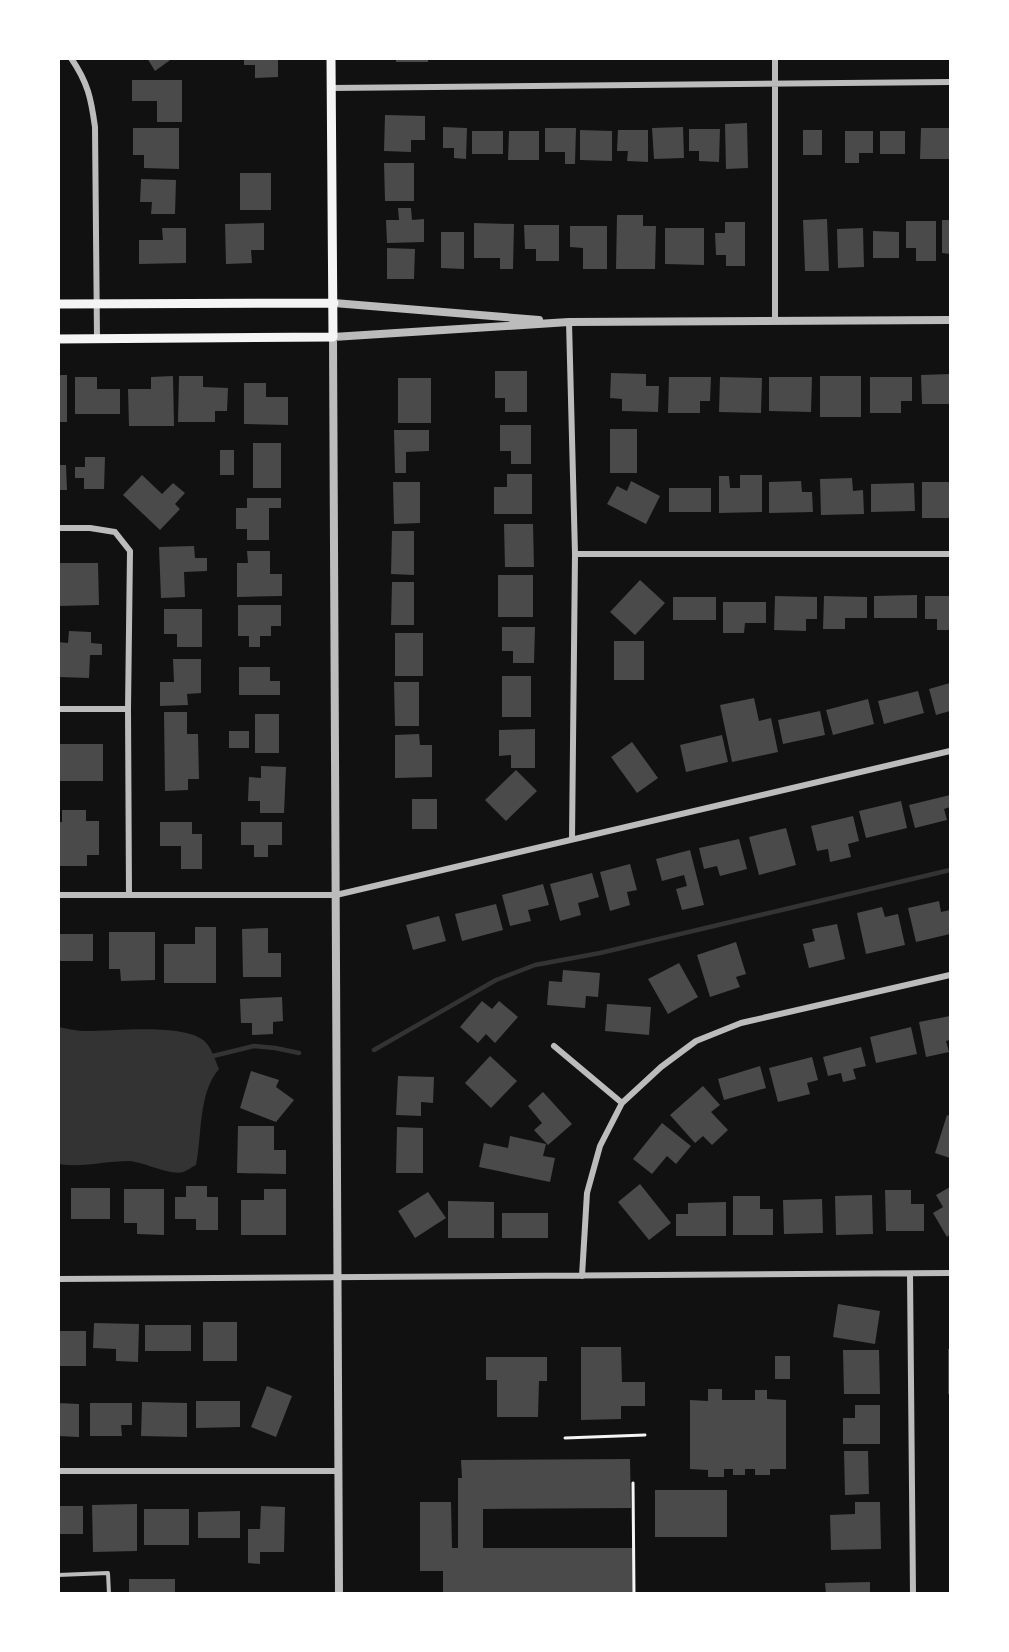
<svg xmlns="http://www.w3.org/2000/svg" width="1009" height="1652" font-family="'Public Sans',sans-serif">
	<rect width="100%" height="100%" fill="#111"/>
	<path fill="#333" d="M59,1027C68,1029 77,1031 86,1031C115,1031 176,1024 200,1038C211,1044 214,1058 219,1069C198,1093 202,1136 196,1165C192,1167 187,1171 183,1172C171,1176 144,1162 129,1161C105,1161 82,1168 59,1164Z"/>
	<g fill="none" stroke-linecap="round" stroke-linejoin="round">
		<path stroke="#333" stroke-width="4.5" d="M374,1050L496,980L535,965L600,953L950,870
			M213,1056L254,1046L275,1048L299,1053"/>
	</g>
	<path fill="#4a4a4a" d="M147,58H173L155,71Z
		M244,58H278V77L255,78V65H244Z
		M396,58H428V62H396Z
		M132,80H182V122H157V101H132Z
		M385,115L425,116V140H411V152L384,151Z
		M747,123L748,168L726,169L725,124Z
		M443,127L467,128L466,159L454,158V148H443Z
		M683,127L684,158L654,159L652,128Z
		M133,128H179V169L144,168V155H133Z
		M545,128H576L575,164H565V152H545Z
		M921,128H950V159H920Z
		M689,129H720L719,162L699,161V151H689Z
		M580,130L612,131V161L580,160Z
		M618,130H648V162L627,161L628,151H617Z
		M803,130H822V155H803Z
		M472,131H503V154H472Z
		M509,131H539V160H508Z
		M845,131H873V153H859V163H845Z
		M880,131H905V154H880Z
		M384,163H414V201H385Z
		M240,173H271V210H240Z
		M141,179L176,180L175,214H151L152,202H140Z
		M398,208H411L412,220L424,219V242L387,243L386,220H399Z
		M617,215H643V226H656L655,269H616Z
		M827,219L829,271H805L803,220Z
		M942,220H950V254L942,253Z
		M906,221H936V261H916V248H906Z
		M725,222H745V266H726V255H716L715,233H725Z
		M264,223V250H251L252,263L226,264L225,224Z
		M474,223L514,224L513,269H500V258H474Z
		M524,225H559V261H536V249H525Z
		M570,226H607V269H583V248L570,247Z
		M162,228H186V263L139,264V240H163Z
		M665,228H704V265L665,264Z
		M863,228L864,267L838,268L837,229Z
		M873,231L899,232V258H873Z
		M441,232H464V269L441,268Z
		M387,248L415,249L414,279H387Z
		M495,371H527V412H505V398H495Z
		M611,373L646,374V386H659L658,412L622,411V399L610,398Z
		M950,374V404H922L921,375Z
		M58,375H67V422H58Z
		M173,376L174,426H129L128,389H151V377Z
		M179,376H203V387L228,388L227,411H215V422H178Z
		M820,376H861V417H820Z
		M75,377H97V389H120V414H75Z
		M669,377H711L710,401H700V413H668Z
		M720,377L762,378L761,413L719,412Z
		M769,377H812L811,412L769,411Z
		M870,377H912V401H901V413H870Z
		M398,378H431V423H398Z
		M244,383H266V397H288V425L244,424Z
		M500,425H531V464H511V451H500Z
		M610,429H637V473H610Z
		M394,430H429V451L406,452V473H395Z
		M253,443H281V488H253Z
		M220,450H234V475H220Z
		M85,457H105L104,489H84V478H75V467H85Z
		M58,465H66L67,490H58Z
		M507,474H532V514H494V487H507Z
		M142,475L162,494L173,483L185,493L175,504L180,509L160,530L123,495Z
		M740,475H762V512L719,513V476H729L730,488H740Z
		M852,478L853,491L863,490L864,514L821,515L820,479Z
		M631,481L660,496L646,524L607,504L617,486L627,491Z
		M801,481L802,492H812L813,512L769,513V482Z
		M393,482H420V523L394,524Z
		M922,482H950V518H922Z
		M914,483L915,511L871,512V484Z
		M669,488H711V512H669Z
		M247,498H281V508H269V540H247V529H236V508H247Z
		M504,524H533L534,567H505Z
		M392,531H414V575L391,574Z
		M194,546L195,558H207V571L184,572L185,597L161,598L159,547Z
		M247,551H270V574H282V596L237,597V563H248Z
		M59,563H98L99,605L59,606Z
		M498,575H533V617H498Z
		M640,580L665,603L635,635L610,612Z
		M392,582H414V625H391Z
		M917,595V618H874V596Z
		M775,596L817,597V619H806V631L774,630Z
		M824,596L867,597V618H845V629H823Z
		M925,596H950V630H937V619H925Z
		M673,597H716V620H673Z
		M723,602H766V623H745L744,633H723Z
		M238,605H281V626H271V636H260V647H249V636H238Z
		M164,609H202V647H177V634H164Z
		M502,627H535L534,663H513V651H502Z
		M69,631L91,632V643L102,644V655H90L89,678L58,677V642L68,643Z
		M395,633H423V676H395Z
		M614,641H644V680H614Z
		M173,659H201V693L187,694L188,705L160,706V682H174Z
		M239,667H270V681H280V695H239Z
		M502,676H531V717H502Z
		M394,682H419V726H395Z
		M950,683V711L936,715L929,689Z
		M918,691L924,713L884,724L878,701Z
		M754,698L759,721L771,718L778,752L732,762L720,705Z
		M868,699L874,724L833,735L826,710Z
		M820,711L825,735L783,744L778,720Z
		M164,712H187V734H198L199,779H188V790L165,791Z
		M255,714H279V753H255Z
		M535,729V768H511V755L499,756V730Z
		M229,731H249V748H229Z
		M419,734L420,745H432V777L395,778V735Z
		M722,735L728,762L686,772L680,745Z
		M632,742L658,778L637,793L611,757Z
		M58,744H103V781H58Z
		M261,766L286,767L284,813H260V801H248L249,777L261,778Z
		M516,770L537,791L506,821L485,800Z
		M950,795V807L944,809L947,820L915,828L909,805Z
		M412,799H437V829H412Z
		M901,801L907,828L866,838L859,811Z
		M62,810H86V821H99V855H87V866H58V822H62Z
		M853,816L859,841L848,844L851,857L830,862L828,849L817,851L811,826Z
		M160,822H192V834H202V869H181V846H160Z
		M241,822H282V845H268V857H254V845H241Z
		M786,828L796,865L759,875L749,837Z
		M739,839L747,869L720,876L717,866L704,869L699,848Z
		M690,850L704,905L682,910L676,889L687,886L684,875L662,881L656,859Z
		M630,864L637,890L627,892L630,905L610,911L600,872Z
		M592,873L599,897L578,903L581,915L560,921L550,884Z
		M543,884L549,905L528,910L531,921L510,926L502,895Z
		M939,901L941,912L950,910V934L916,942L908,908Z
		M496,904L503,930L462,941L455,914Z
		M882,907L885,917L898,914L905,945L866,954L857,913Z
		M439,916L446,941L413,950L406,925Z
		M837,924L845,959L809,968L803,944L815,941L812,929Z
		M195,927H216V983H164V944H195Z
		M268,928V953H281V977H243L242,929Z
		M109,932H155V980L121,981L120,969H109Z
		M60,934H93V961H60Z
		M736,942L746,974L736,977L740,987L710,997L697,955Z
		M679,963L698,997L668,1014L648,979Z
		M563,970L600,973L598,997L586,996L585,1008L547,1005L549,981L562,982Z
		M282,997L283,1021L273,1022V1034L252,1035V1023H241L240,999Z
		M482,1001L492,1009L499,1001L518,1017L495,1043L486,1034L478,1043L460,1027Z
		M607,1004L651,1007L649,1035L605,1031Z
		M950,1016V1040L946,1041L949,1052L926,1057L919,1022Z
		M911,1027L917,1054L876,1063L870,1037Z
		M861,1047L866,1066L853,1069L856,1079L843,1082L841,1073L828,1076L823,1057Z
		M490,1056L517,1081L491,1108L465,1083Z
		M812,1057L818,1080L807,1083L810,1094L778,1102L769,1068Z
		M760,1066L766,1088L724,1100L718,1079Z
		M251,1071L279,1080L276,1087L294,1100L276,1122L240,1108Z
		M398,1076L434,1077L433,1103L421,1102V1116L396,1115Z
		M703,1086L720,1105L711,1112L728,1130L712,1145L703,1136L695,1143L670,1115Z
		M543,1092L572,1124L548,1145L534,1130L542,1123L528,1106Z
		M947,1115L950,1116V1158L935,1153Z
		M662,1123L691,1146L676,1164L667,1156L652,1174L633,1159Z
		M238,1126H274V1150H286V1174L237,1173Z
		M397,1127L423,1128V1173H396Z
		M510,1136L546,1144L543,1156L555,1158L550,1182L479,1167L484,1143L508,1148Z
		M640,1184L671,1223L649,1240L618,1202Z
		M186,1186H207V1197H218V1230H196V1219H175V1197H186Z
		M950,1187V1234L947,1237L933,1213L943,1207L936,1195Z
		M71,1188H110V1219H71Z
		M124,1189H164V1235L137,1234V1223H124Z
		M264,1189H286V1235H241V1200H264Z
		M885,1190H911V1204H924V1231H886Z
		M428,1192L446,1218L415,1238L398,1211Z
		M872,1195L873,1234L836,1235L835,1196Z
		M733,1196H760V1209H773V1235H733Z
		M822,1199L823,1233L784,1234L783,1200Z
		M448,1201L494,1202V1238H448Z
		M726,1202V1236H676V1214H688V1203Z
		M502,1213H548V1238H502Z
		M838,1304L880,1311L875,1344L833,1337Z
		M203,1322H237V1361H203Z
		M94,1323L139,1324L138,1362L116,1361V1349L93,1348Z
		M145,1325H191V1351H145Z
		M58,1331H86V1366H58Z
		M581,1347H621L622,1382H645V1406H621V1419L581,1420Z
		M948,1349H950V1394H948Z
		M843,1350H879L880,1394H844Z
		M775,1356H790V1379H775Z
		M486,1357H547V1381H539L538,1417H497V1380H486Z
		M267,1386L292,1396L276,1437L251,1427Z
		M708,1389H722V1400H755V1390H767V1399L786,1400V1469H770V1475H755V1469H745V1475H733V1469H724V1477H708V1470L690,1469V1400L708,1401Z
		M196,1401H240V1427L196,1428Z
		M142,1402L187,1403V1437L141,1436Z
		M58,1403L79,1404V1437L58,1436Z
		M90,1403H132V1425H121L122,1436H90Z
		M855,1405H880V1444H843V1418H855Z
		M844,1451H868L869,1494L845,1495Z
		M630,1459L631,1508L483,1509V1548H633V1594H443V1571H420V1502H451L452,1548H458V1478H462L461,1460Z
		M655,1490H727V1537H655Z
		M855,1502H880L881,1549L831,1550L830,1515L855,1514Z
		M137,1504V1551L93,1552L92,1505Z
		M58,1506H83V1534H58Z
		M261,1506L285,1507L284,1552H260V1564L248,1563V1529H260Z
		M144,1509H189V1545H144Z
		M240,1511V1538H198V1512Z
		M129,1579H175V1594H129Z
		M870,1582V1594H826L825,1583Z"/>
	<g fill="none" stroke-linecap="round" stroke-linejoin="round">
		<path stroke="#f5f5f5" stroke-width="3" d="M565,1438L645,1435
			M633,1483L634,1594"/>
		<path stroke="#bcbcbc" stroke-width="4" d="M58,1575L108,1573L109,1594"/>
		<path stroke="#bcbcbc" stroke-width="6" d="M71,58C88,83 91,98 95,127L97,338
			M775,58V321
			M331,88L950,82
			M569,322L575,554L572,839
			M58,528H90L115,532L130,551L128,709L129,894
			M575,554H950
			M58,709H128
			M58,895H336L950,751
			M554,1046L622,1103
			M910,1274L913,1594
			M582,1276L587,1193L600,1146L622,1103L661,1067L696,1041L741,1023L950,975
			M58,1279L950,1273
			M58,1471H337"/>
		<path stroke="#bcbcbc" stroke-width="8" d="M334,303L539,320
			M339,1594L333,337L569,322L950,320"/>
		<path stroke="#f5f5f5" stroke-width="9" d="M58,304L334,303
			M58,339L333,337L331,58"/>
	</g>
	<rect width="1009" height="1652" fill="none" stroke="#ffffff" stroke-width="120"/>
</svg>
